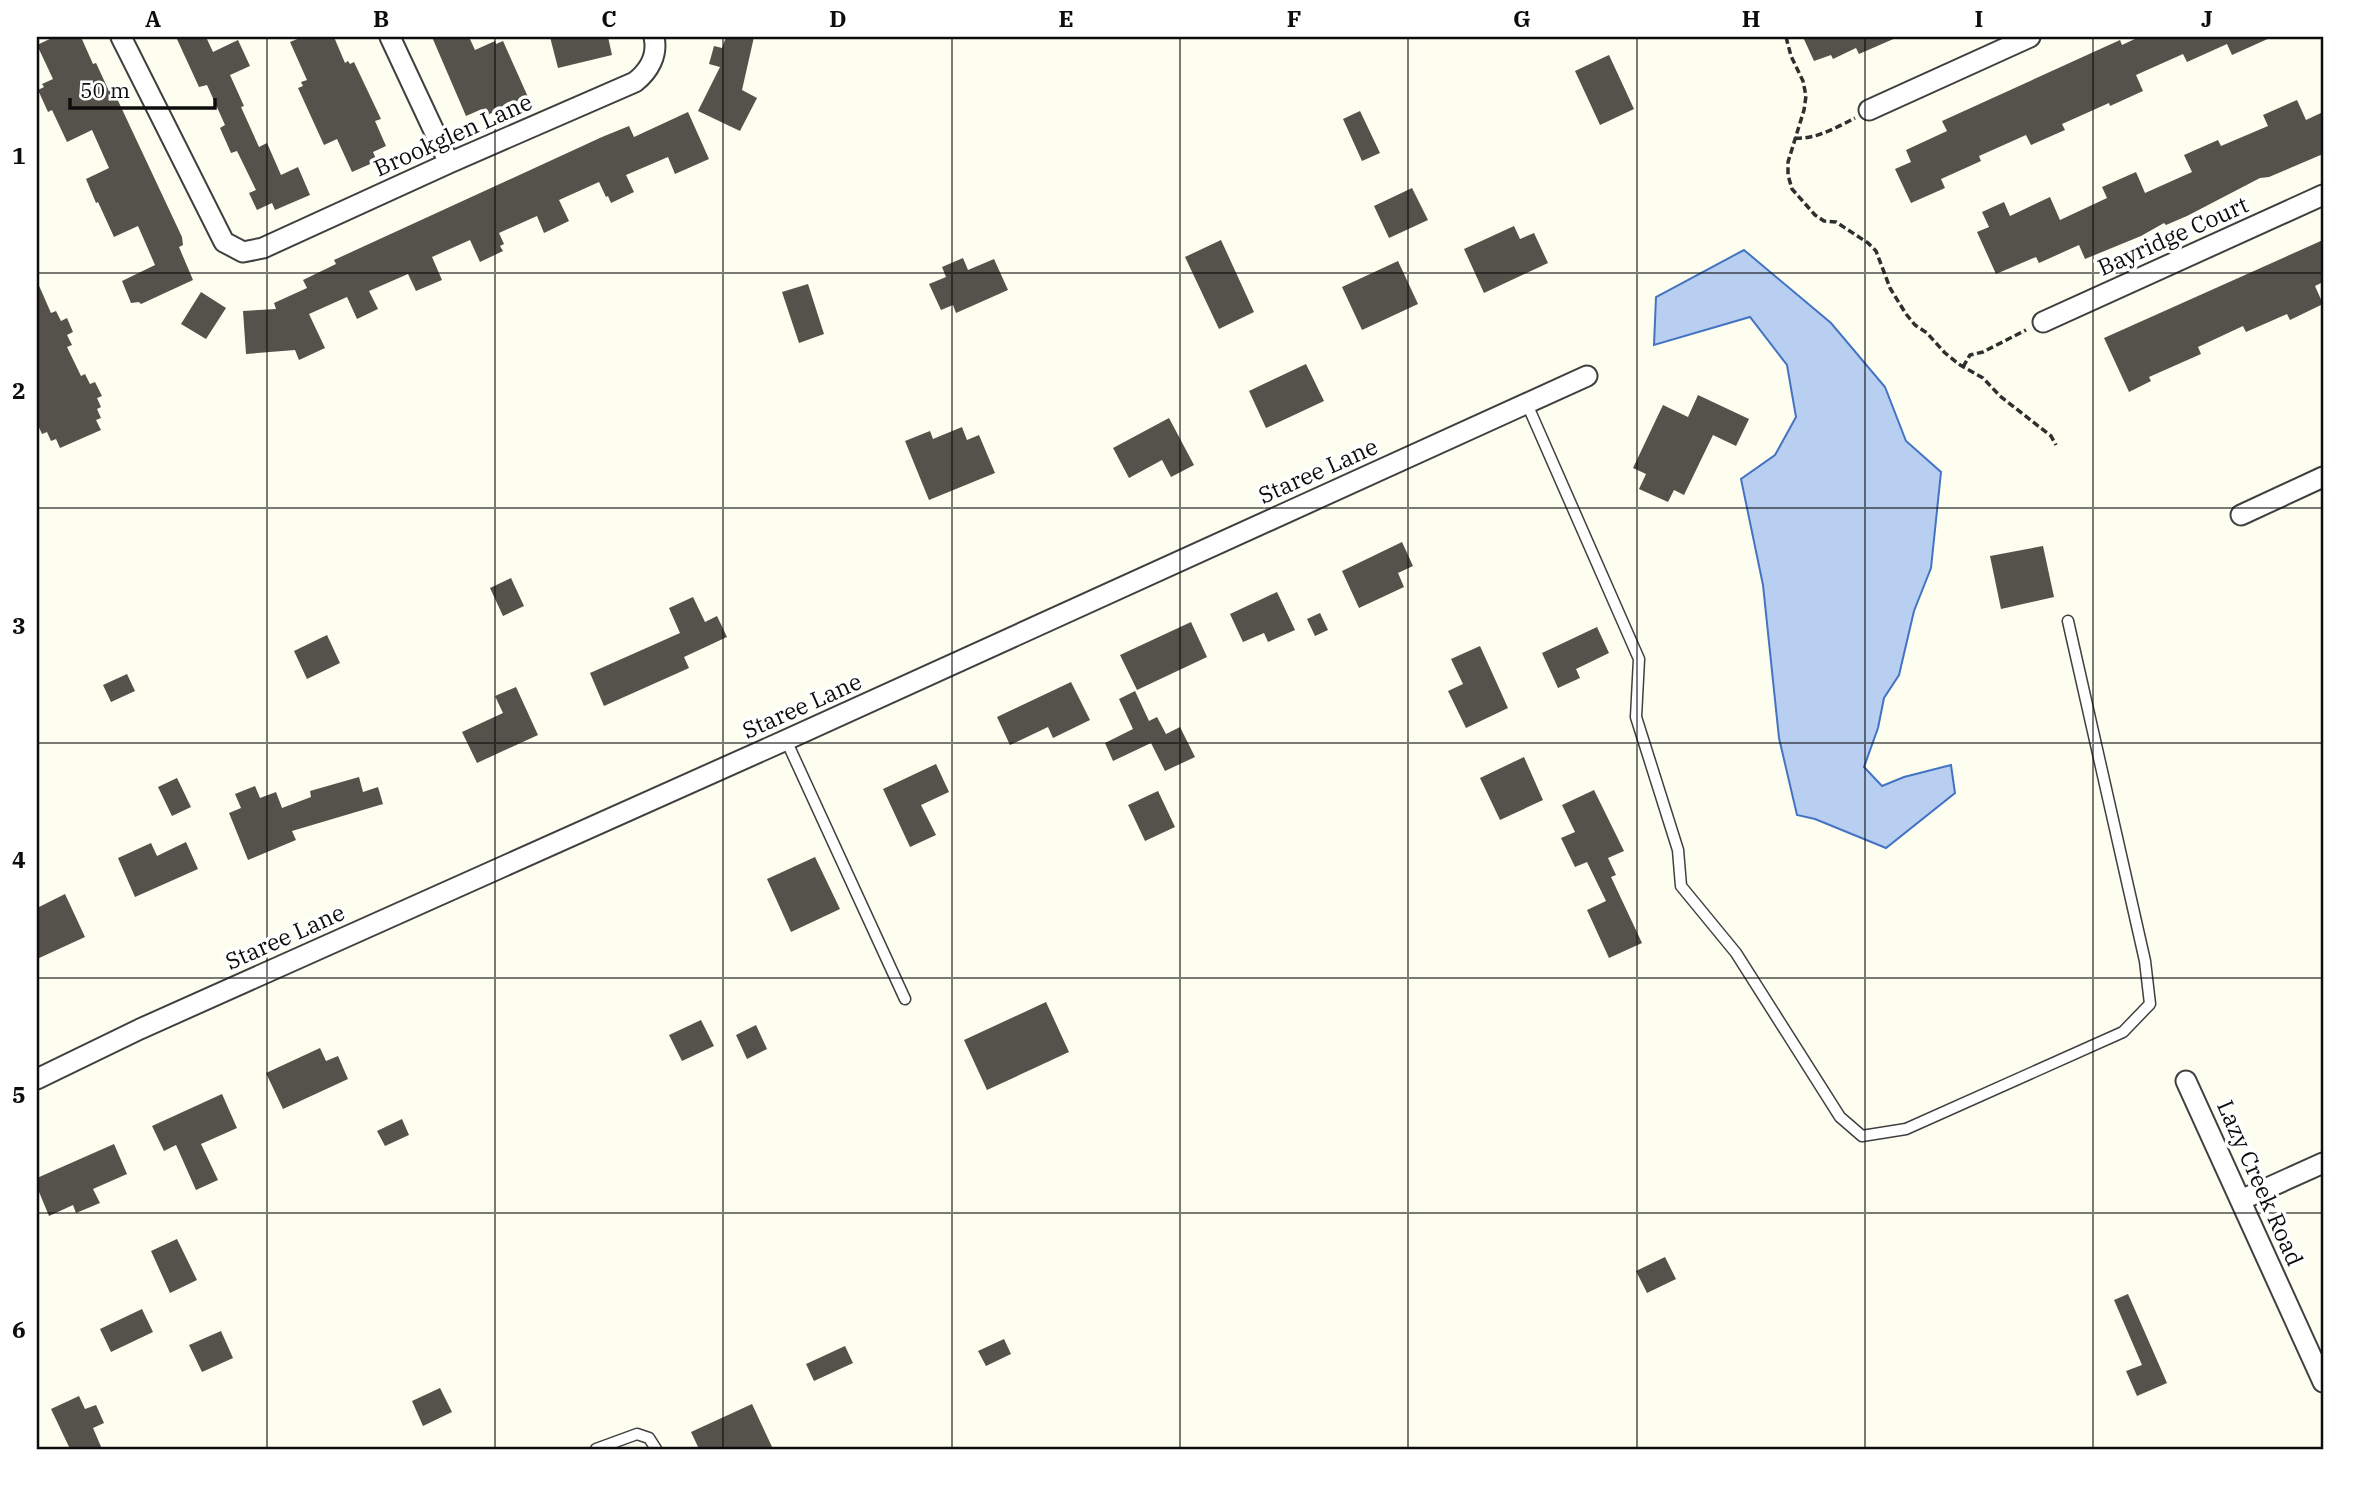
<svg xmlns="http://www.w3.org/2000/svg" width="2360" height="1486" font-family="'IBM Plex Serif',serif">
	<rect width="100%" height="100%" fill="#fdfeef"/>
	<path fill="#b8cff1" stroke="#4473c3" stroke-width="2" d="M1744,250L1831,323L1885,387L1906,441L1941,472L1931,568L1914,611L1899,675L1884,698L1878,728L1864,767L1882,786L1904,777L1951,765L1955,793L1886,848L1815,819L1797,815L1779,738L1763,585L1741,479L1775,455L1796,417L1787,365L1750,317L1654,345L1656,297Z"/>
	<path fill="#55514b" d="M54,37H81L93,64L96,63L109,91L113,90L182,237L183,245L179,247L193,280L141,304L139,302L131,303L122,281L155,265L138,226L114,237L98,202L96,203L86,179L109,168L92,130L67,142L52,110L48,112L38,90L44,87L42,84L53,79L37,45Z
		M176,37H206L213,52L238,40L250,66L230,75L244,106L241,107L259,147L267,143L281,175L298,167L310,195L275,210L272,203L257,210L249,193L256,190L237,151L231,153L220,128L225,125L207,85L199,87Z
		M302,37H334L345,63L348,61L350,64L354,62L381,119L375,121L386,146L373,152L377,161L352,172L337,139L324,145L298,88L303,86L301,82L307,80L290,42Z
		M432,37H469L475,50L495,41L496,44L503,41L528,97L485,116L482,109L466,116Z
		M550,37H608L612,55L558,68Z
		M726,37H754L742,90L757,98L740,131L698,111L720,67L709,64L714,46L722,48Z
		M1803,37H1898L1859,54L1856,48L1833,59L1831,55L1814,61Z
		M2139,37H2272L2232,55L2227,44L2187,62L2183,54L2136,75L2143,91L2110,106L2109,103L2062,124L2065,130L2031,145L2026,135L1979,156L1981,161L1941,179L1945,188L1911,203L1895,169L1911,162L1906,150L1947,131L1942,121L2120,40L2122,45Z
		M1609,55L1634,109L1600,125L1575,71Z
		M2297,100L2306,120L2323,112V154L2269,177L2260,178L2187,216L2166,225L2164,223L2141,236L2085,259L2079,245L2039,263L2036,257L1996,274L1977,232L1989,227L1982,212L2004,202L2010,216L2050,197L2060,220L2107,198L2102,187L2136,172L2145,193L2192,172L2184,155L2218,140L2221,146L2268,126L2263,115Z
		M1360,111L1380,153L1362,161L1343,119Z
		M688,112L709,159L675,174L668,157L626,175L634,192L611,203L608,196L606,197L599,182L559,200L569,221L544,233L537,216L499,233L504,244L500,246L503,251L480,262L470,240L432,257L442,280L416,291L408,274L369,291L378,309L357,319L347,297L309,314L325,348L299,360L295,350L246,354L243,311L276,309L274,303L307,288L303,280L336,264L334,260L602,137L629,126L634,137Z
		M1412,188L1428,220L1389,238L1374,206Z
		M1514,226L1520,239L1534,233L1548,263L1484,293L1464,249Z
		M1221,240L1254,312L1219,329L1185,257Z
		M2323,240V282L2315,286L2323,304L2290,320L2287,314L2246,332L2243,326L2198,347L2201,354L2149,377L2151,381L2129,392L2104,338Z
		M963,258L968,270L994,259L1008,290L956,313L953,305L941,310L929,284L946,277L942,267Z
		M1398,261L1418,304L1362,330L1342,287Z
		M37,281L51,313L56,311L61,321L67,318L73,332L67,335L72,345L67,347L81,376L85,374L90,384L95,382L102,396L97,398L101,407L97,409L101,418L96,420L101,430L60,448L56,439L51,441L47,432L42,434L37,423Z
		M808,284L824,334L799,343L782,292Z
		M201,292L226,308L206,339L181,324Z
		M1306,364L1324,401L1266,428L1249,391Z
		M1698,395L1749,419L1736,446L1713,435L1684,495L1674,490L1668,502L1639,489L1646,474L1633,468L1663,405L1688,417Z
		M1169,418L1194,465L1171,477L1162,460L1129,478L1113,448Z
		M962,427L967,440L979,435L995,473L929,500L905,441L930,431L933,439Z
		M1402,542L1413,566L1398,573L1404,587L1359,608L1342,571Z
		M2043,546L2054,597L2001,609L1990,556Z
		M511,578L524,606L503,616L490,588Z
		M1277,592L1295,630L1268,642L1264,633L1243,642L1230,614Z
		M693,597L705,622L717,616L727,637L684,657L689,668L604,706L590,673L680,633L669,608Z
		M1320,613L1328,630L1315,636L1307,619Z
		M1191,622L1207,657L1137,690L1120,655Z
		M1597,627L1609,653L1576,669L1580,678L1558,688L1542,653Z
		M327,635L340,663L307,679L294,651Z
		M1480,646L1508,708L1466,728L1448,691L1463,684L1451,659Z
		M127,674L135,691L111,702L103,685Z
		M1071,682L1090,720L1053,738L1048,727L1010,745L997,717Z
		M516,687L538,735L477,763L462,732L503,713L495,696Z
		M1135,691L1149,721L1157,717L1166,734L1180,727L1195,757L1165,771L1151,743L1113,761L1105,743L1133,729L1119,699Z
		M1524,757L1543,800L1500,820L1480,778Z
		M936,764L949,792L921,805L936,835L910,847L883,789Z
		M359,777L363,792L378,787L383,804L292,831L296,840L248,860L229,813L241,808L235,794L255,786L260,798L276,792L282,808L311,797L310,791Z
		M177,778L191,807L172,816L158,787Z
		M1594,790L1624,851L1608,858L1616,875L1611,877L1642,943L1609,958L1587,910L1606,901L1587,862L1575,867L1561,838L1575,832L1562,805Z
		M1158,791L1175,827L1145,841L1128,805Z
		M186,842L198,869L135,897L118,858L151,843L157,856Z
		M815,857L840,909L791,932L767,879Z
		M65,894L85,937L37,959V908Z
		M1046,1002L1069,1052L987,1090L964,1040Z
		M701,1020L714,1046L682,1061L669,1035Z
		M756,1025L767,1049L747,1059L736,1035Z
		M320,1048L326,1061L338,1056L348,1079L283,1109L266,1073Z
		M222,1094L237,1128L201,1144L218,1180L196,1190L176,1145L164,1151L152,1126Z
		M402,1119L409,1135L385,1146L377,1131Z
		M114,1144L127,1174L93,1189L100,1203L76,1213L73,1205L49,1216L37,1187V1178Z
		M177,1239L197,1280L170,1293L151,1251Z
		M1665,1257L1676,1279L1647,1293L1636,1271Z
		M2128,1294L2167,1383L2137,1396L2126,1371L2142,1365L2114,1300Z
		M142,1309L153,1332L111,1352L100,1329Z
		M221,1331L233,1358L202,1372L189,1345Z
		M1004,1339L1011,1354L986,1366L978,1351Z
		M845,1346L853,1363L814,1381L806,1364Z
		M440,1388L452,1412L423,1426L412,1401Z
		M79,1396L85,1409L96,1405L104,1423L93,1428L102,1449H70L51,1409Z
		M752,1404L773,1449H699L691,1432Z"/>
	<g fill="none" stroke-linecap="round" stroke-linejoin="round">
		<defs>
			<path id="service" d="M1527,404L1639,659L1636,717L1678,850L1681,886L1736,953L1840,1117L1862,1136L1906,1129L2123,1032L2150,1004L2145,961L2068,621
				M786,740L905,999
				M596,1449L637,1434L649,1438L656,1449"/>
			<path id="minor" d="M121,37L224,242L243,252L263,248L449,163L635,82C649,71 658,55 654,37
				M390,37L449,163
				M1869,110L2030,37
				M2043,322L2323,195
				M2241,515L2323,477
				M37,1079L140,1029L786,740L1587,376
				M2186,1081L2323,1382
				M2241,1200L2323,1163"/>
		</defs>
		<use href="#service" stroke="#404040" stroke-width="13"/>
		<use href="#minor" stroke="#404040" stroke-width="23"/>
		<path stroke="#2f2f2f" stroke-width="3.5" stroke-dasharray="7 3.5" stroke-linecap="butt" d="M1786,37L1791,56L1803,81L1806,96L1804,110L1788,162V175L1792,189L1815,215L1824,221L1836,222L1868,243L1876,251L1890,288L1906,314L1915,325L1927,333L1945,353L1960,365L1983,378L2000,396L2051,436L2056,445
			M1795,138C1814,140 1838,127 1855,118
			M1963,367L1970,355L1983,352L2026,330"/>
		<use href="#service" stroke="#fff" stroke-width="10"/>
		<use href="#minor" stroke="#fff" stroke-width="19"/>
	</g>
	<path fill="none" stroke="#0d0d0d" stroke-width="2" stroke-opacity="0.55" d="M267,37V1449M495,37V1449M723,37V1449M952,37V1449M1180,37V1449M1408,37V1449M1637,37V1449M1865,37V1449M2093,37V1449M37,273H2323M37,508H2323M37,743H2323M37,978H2323M37,1213H2323"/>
	<g text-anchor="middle" stroke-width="7" stroke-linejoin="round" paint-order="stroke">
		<g font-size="23" fill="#0d0d0d" stroke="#fff">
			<text transform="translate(453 135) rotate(-24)" y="8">Brookglen Lane</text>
			<text transform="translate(2173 236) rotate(-24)" y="8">Bayridge Court</text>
			<text transform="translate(1318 471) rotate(-24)" y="8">Staree Lane</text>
			<text transform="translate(802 706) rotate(-24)" y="8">Staree Lane</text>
			<text transform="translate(285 937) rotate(-24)" y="8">Staree Lane</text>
			<text transform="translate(2260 1183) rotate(66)" y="8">Lazy Creek Road</text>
		</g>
	</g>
	<rect width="2360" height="1486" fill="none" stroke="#ffffff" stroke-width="77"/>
	<path d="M70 98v10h145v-10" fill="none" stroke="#0d0d0d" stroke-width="3.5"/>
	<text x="80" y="98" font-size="21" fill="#0d0d0d" stroke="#ffffff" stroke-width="5" paint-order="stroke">50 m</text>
	<rect x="38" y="38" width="2284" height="1410" fill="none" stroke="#0d0d0d" stroke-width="2.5"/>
	<g font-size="23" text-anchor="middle" font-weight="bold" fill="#0d0d0d">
		<text x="153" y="27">A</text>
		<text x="381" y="27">B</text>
		<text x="609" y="27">C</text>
		<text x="838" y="27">D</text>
		<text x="1066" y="27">E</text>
		<text x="1294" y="27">F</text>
		<text x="1522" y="27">G</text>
		<text x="1751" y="27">H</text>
		<text x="1979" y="27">I</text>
		<text x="2207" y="27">J</text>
		<text x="19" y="164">1</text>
		<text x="19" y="399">2</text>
		<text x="19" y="634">3</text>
		<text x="19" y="868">4</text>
		<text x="19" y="1103">5</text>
		<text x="19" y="1338">6</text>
	</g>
</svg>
